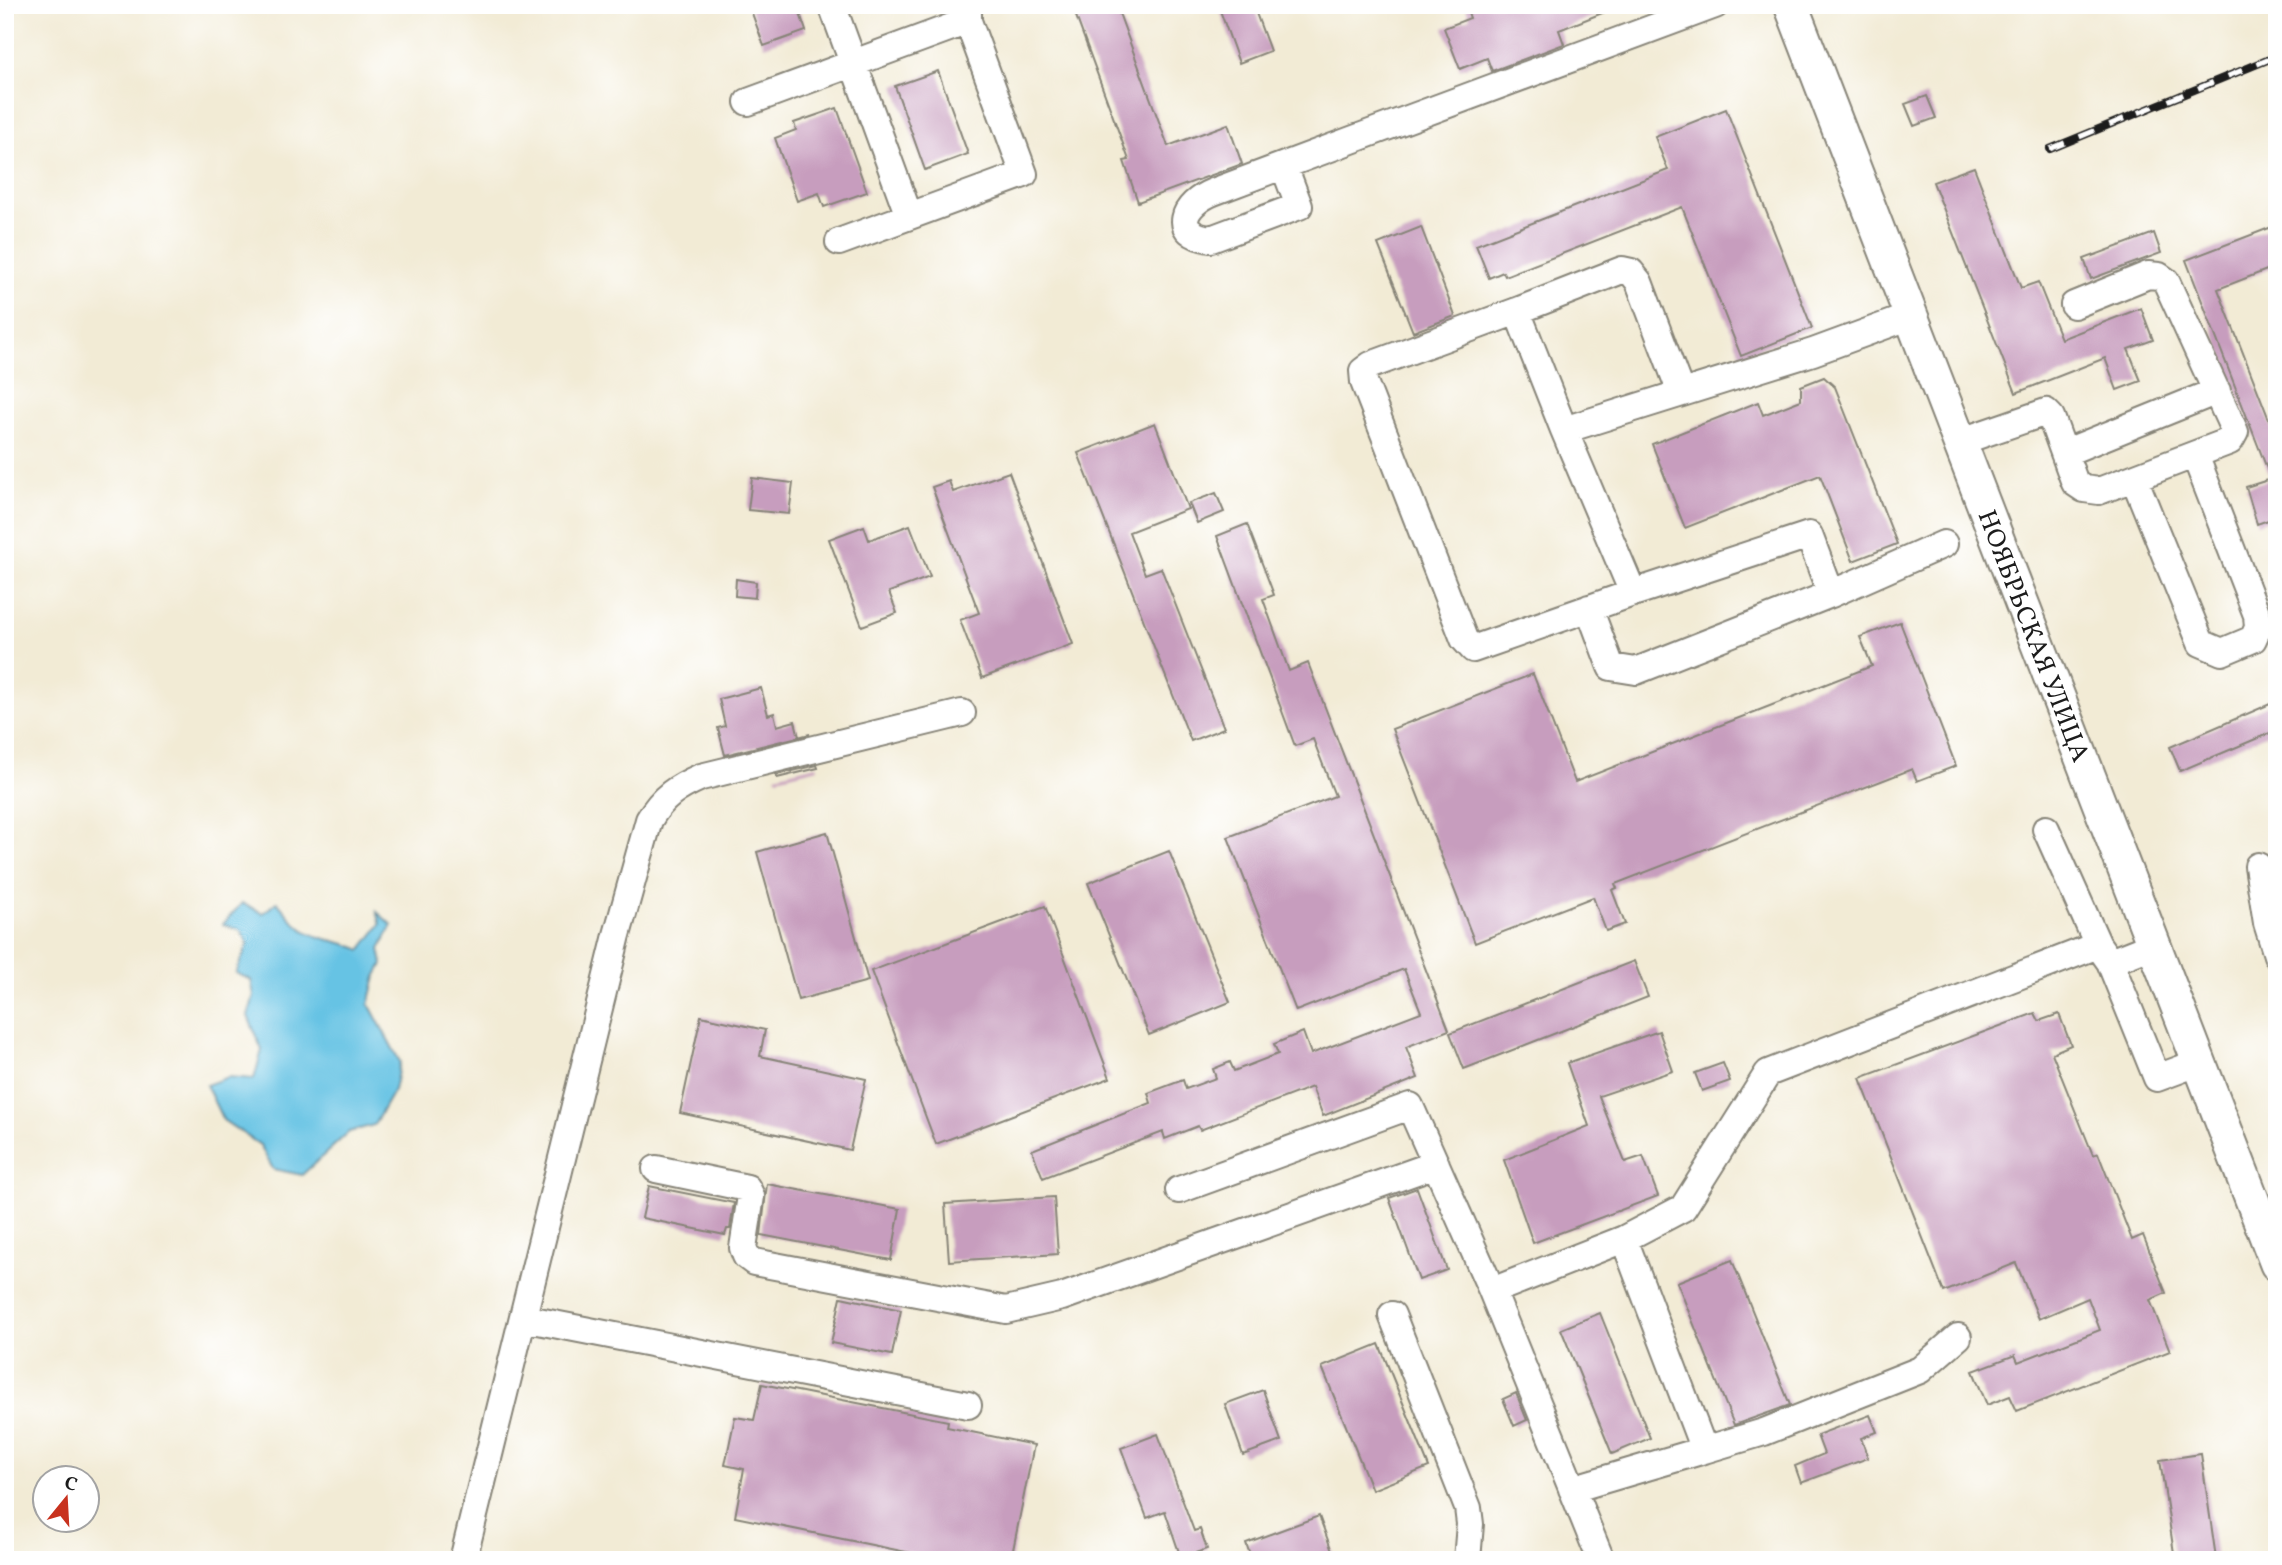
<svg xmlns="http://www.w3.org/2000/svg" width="2282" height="1565" font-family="Vollkorn,serif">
	<rect width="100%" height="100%" fill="#fff"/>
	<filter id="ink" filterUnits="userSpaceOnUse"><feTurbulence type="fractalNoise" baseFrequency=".0143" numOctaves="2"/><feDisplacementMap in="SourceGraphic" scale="14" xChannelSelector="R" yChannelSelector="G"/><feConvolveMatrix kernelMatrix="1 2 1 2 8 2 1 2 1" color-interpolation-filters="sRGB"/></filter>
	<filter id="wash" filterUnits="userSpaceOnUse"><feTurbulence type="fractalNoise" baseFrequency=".00686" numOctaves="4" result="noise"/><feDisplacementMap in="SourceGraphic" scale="28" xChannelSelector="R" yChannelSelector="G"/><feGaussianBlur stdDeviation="1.57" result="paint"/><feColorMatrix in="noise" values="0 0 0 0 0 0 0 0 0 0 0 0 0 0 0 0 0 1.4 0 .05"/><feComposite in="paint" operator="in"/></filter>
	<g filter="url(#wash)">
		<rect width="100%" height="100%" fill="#f2ebd5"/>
		<path fill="#66c3e4" stroke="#417080" stroke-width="2" d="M277,902C285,911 294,924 304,930C322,942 344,940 361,950L381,924L377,912L392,925L380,949L383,964L376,977L369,1004L400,1062L394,1090L374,1125L349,1132L302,1175L273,1169L260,1145L223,1120L206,1085L228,1077L254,1079L262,1050L248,1016L254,996L251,980L236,973L248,943L240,930L223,924L242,903L263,913Z"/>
		<g id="blocks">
			<path fill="#c79dbe" d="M749,5H797L806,31L764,46Z
				M1107,5H1116L1168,146L1228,124L1242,164L1138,202L1124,161L1129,160L1076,16Z
				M1218,5H1253L1270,51L1239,63Z
				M1465,5H1620V6L1559,30L1564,44L1492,71L1487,58L1460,69L1444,28L1470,18Z
				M938,71L968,154L925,170L895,86Z
				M1927,96L1936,118L1914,126L1905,104Z
				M837,108L867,192L824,207L819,193L797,201L775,138L796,130L794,123Z
				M1726,109L1812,328L1741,356L1682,207L1505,276L1503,272L1489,278L1476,245L1668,170L1655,137Z
				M1974,167L2021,288L2038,282L2061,339L2141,308L2153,340L2128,349L2141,381L2117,390L2105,358L2016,393L1933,182Z
				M2277,225V266L2218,289L2277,440V517L2257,524L2246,487L2271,479L2186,260Z
				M1421,227L1455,316L1413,332L1378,244Z
				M2154,233L2161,253L2091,279L2084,259Z
				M1824,377L1835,387L1897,544L1853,561L1820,475L1685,528L1652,444L1758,402L1763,415L1801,400V386Z
				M1155,423L1188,509L1129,532L1145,574L1161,568L1224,728L1191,741L1078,453Z
				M1009,472L1073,644L982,678L960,620L979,613L932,487L949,481L953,492Z
				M752,478L793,483L789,514L748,510Z
				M1216,493L1224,512L1197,523L1189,503Z
				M1247,524L1274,595L1263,599L1289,671L1308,663L1449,1030L1406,1047L1418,1078L1323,1116L1312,1087L1200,1130L1198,1126L1165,1139L1163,1132L1043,1178L1032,1150L1151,1103L1148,1093L1183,1080L1186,1089L1216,1078L1213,1069L1230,1062L1234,1071L1278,1054L1274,1044L1303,1032L1311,1054L1421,1012L1404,969L1296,1011L1228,837L1335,796L1313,739L1295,746L1217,536Z
				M910,525L930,577L889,592L897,613L862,626L829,539L864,526L869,540Z
				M736,579L756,582L755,598L735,596Z
				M1900,622L1956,766L1917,781L1912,769L1615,884L1617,888L1612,890L1625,924L1606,931L1593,897L1475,943L1392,729L1533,674L1575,782L1872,666L1860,637Z
				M761,688L768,715L774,713L777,726L795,721L799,737L810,734L725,755L718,728L725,726L719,699Z
				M2277,701V730L2180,771L2170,747Z
				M817,765L818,768L777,778L776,775Z
				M827,832L868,981L798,1000L757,852Z
				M1169,851L1230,1002L1149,1035L1088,883Z
				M1045,906L1110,1078L936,1144L871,971Z
				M1634,961L1648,997L1464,1069L1450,1033Z
				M2035,1013L2039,1021L2059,1014L2071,1045L2052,1053L2093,1155L2098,1153L2132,1240L2143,1235L2166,1293L2150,1300L2170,1351L2017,1411L2010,1396L1987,1405L1973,1371L2015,1355L2018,1362L2100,1330L2088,1298L2039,1319L2016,1263L1944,1292L1860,1078Z
				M701,1016L765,1030L760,1056L866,1079L850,1150L680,1113Z
				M1659,1031L1673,1071L1599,1096L1625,1162L1643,1156L1658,1196L1533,1243L1504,1160L1589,1126L1567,1063Z
				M1723,1063L1730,1081L1702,1091L1695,1073Z
				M767,1184L900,1209L891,1260L761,1235Z
				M649,1186L734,1203L730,1229H727L725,1235L642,1218Z
				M1417,1188L1447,1270L1419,1280L1389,1198Z
				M1054,1197L1058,1254L949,1261L945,1204Z
				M1732,1260L1790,1405L1734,1425L1677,1282Z
				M841,1297L901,1310L892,1355L831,1343Z
				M1600,1313L1650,1438L1612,1454L1561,1329Z
				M1379,1344L1429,1467L1372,1490L1322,1367Z
				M762,1384L948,1421L947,1427L1034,1445L1011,1560H920L921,1555L735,1517L744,1469L725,1465L735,1417L754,1420Z
				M1263,1390L1281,1441L1243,1455L1225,1404Z
				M1516,1393L1527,1420L1514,1426L1503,1399Z
				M1870,1415L1877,1432L1861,1438L1868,1458L1801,1483L1795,1466L1824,1454L1817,1435Z
				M1158,1434L1194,1531L1200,1529L1207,1549L1181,1558L1165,1511L1147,1518L1121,1448Z
				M2201,1454L2216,1558L2175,1560L2160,1460Z
				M1319,1516L1333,1554L1318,1560H1252L1246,1543Z"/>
		</g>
	</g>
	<g filter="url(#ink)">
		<use href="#blocks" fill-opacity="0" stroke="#878478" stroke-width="2"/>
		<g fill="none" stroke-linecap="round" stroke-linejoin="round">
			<defs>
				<path id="minor" d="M832,5L909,216
					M748,102L968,21
					M1284,166L1299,206L1211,239C1170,234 1183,204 1213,192C1380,129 1547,67 1715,5
					M839,242L1024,174L968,21V5
					M1517,311L1622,270L1631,272L1639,282L1681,393
					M1911,316L1813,352L1564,430L1633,593L1809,535L1831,594L1944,544
					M1564,430L1517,311L1371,365L1363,371L1364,382L1464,639L1473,649L1633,593
					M1959,442L2046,412L2051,417L2075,483L2084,489L2099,491L2230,441L2235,432L2166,281L2159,276L2148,275L2074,305
					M2064,453L2217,391
					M2134,478L2201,643L2222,652L2253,639L2258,628L2257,615L2195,455
					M1589,608L1611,667L1636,671L1831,594
					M2046,829L2098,945L2110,962L2157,1078L2200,1062
					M2258,866L2267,923L2277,955
					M2110,962L2153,945
					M656,1169L747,1188L751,1196L743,1248L746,1256L754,1262L1006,1310L1062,1297L1436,1164
					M1179,1190L1410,1106L1492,1291L1601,1560
					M1492,1291L1624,1239L1683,1208L1768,1073L2098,945
					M1392,1315L1468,1508L1470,1524L1467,1560
					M523,1318L968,1405
					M1704,1450L1764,1432L1920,1370L1958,1337
					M1572,1489L1704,1450L1624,1239
					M463,1560L617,935L649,820C662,797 678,787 701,777L962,713"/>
				<g id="major">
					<path id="s1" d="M1791,5L2277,1264"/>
				</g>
			</defs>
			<use href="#minor" stroke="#878478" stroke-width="30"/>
			<use href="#major" stroke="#878478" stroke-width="37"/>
			<use href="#minor" stroke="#fff" stroke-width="26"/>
			<use href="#major" stroke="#fff" stroke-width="33"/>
			<defs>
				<path id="rail" d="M2050,149L2277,56"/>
			</defs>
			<use href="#rail" stroke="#1c1c1c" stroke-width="8"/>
			<use href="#rail" stroke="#fff" stroke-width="5" stroke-dasharray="16" stroke-linecap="butt"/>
		</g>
	</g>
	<g text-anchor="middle" stroke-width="5" stroke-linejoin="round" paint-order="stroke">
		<g font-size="26" fill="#1c1c1c" stroke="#fff">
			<text dy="9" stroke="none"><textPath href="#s1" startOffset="676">НОЯБРЬСКАЯ УЛИЦА</textPath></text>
		</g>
	</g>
	<rect width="2282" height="1565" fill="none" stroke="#fff" stroke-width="28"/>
	<g transform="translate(66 1499) rotate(18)"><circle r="33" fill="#ffffff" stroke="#a4a4a4" stroke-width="2"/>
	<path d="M0-5L12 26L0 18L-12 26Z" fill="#c8321e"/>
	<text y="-10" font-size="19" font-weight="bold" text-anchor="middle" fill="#1c1c1c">С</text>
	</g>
</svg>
